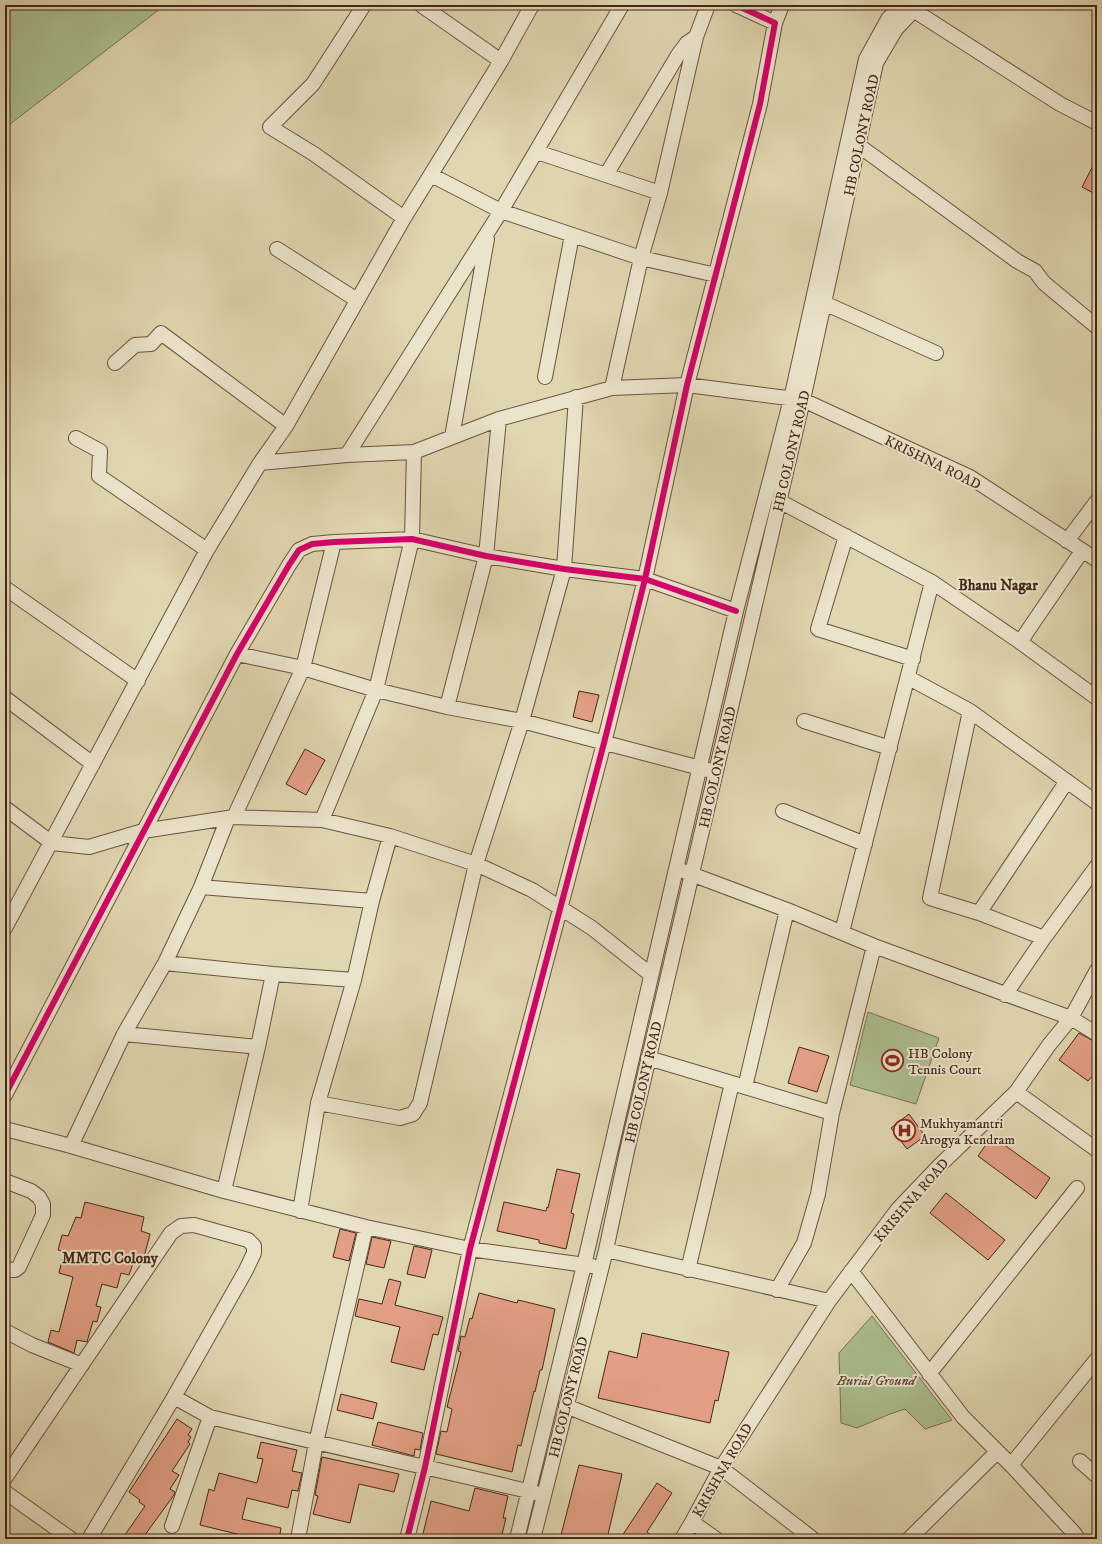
<svg xmlns="http://www.w3.org/2000/svg" width="1102" height="1544" font-family="'IM FELL DW Pica',serif">
	<rect width="100%" height="100%" fill="#e0d6b0"/>
	<filter id="stains"><feTurbulence type="fractalNoise" baseFrequency=".005" numOctaves="4"/><feColorMatrix values="0 0 0 0 .2 0 0 0 0 .09 0 0 0 0 .02 0 0 0 .5 -.17"/></filter>
	<radialGradient id="worn" r=".72"><stop offset=".6" stop-color="#630" stop-opacity="0"/><stop offset="1" stop-color="#630" stop-opacity=".3"/></radialGradient>
	<path fill="#acbf90" stroke="#787254" d="M5,5H165L5,128Z
		M868,1012L939,1038L916,1104L850,1085Z
		M872,1316L952,1420L925,1429L905,1409L890,1414L857,1428L841,1423L839,1353Z"/>
	<path fill="#e39f85" stroke="#442618" d="M1097,158V195L1082,187Z
		M579,691L599,695L592,722L573,717Z
		M305,749L325,760L306,795L286,784Z
		M1079,1033L1097,1043V1071L1088,1081L1059,1060Z
		M799,1047L829,1056L817,1092L788,1083Z
		M909,1114L925,1136L907,1149L891,1128Z
		M992,1136L1050,1178L1036,1199L978,1156Z
		M557,1169L580,1174L571,1213L574,1214L566,1249L539,1243V1240L497,1231L504,1202L546,1211L547,1207L548,1208Z
		M946,1193L1005,1240L988,1260L930,1213Z
		M85,1202L144,1217L141,1231L150,1234L144,1257L136,1255L129,1275L121,1273L117,1288L102,1284L96,1306L101,1307L97,1322L93,1321L87,1342L77,1340L74,1353L48,1342L51,1330L59,1332L73,1277L59,1273L64,1252L58,1250L62,1235L68,1236L76,1217L81,1218Z
		M340,1229L356,1233L349,1261L333,1257Z
		M372,1237L391,1241L384,1268L366,1264Z
		M414,1246L432,1250L425,1278L407,1274Z
		M389,1279L401,1282L395,1305L443,1317L438,1335L433,1334L424,1370L391,1362L400,1327L355,1316L359,1299L382,1304Z
		M479,1293L517,1303L518,1300L555,1309L542,1370H540L535,1392L534,1391L521,1446L518,1445L512,1472L436,1454L441,1431L447,1432L452,1409L447,1407L461,1352L458,1351L461,1336L465,1337L470,1318L472,1319Z
		M642,1333L729,1352L718,1401L715,1400L710,1423L598,1398L609,1351L637,1358Z
		M341,1394L377,1403L373,1419L337,1410Z
		M177,1419L192,1429L188,1435L191,1437L188,1442L190,1444L172,1471L179,1475L170,1489L175,1492L174,1495L142,1539H122L145,1506L139,1502L140,1500L129,1492Z
		M378,1422L423,1433L420,1450L415,1449L414,1456L372,1445Z
		M261,1442L297,1450L292,1471L302,1473L298,1491L292,1490L288,1508L247,1498L242,1519L281,1528L279,1539H240L241,1535L200,1525L209,1489L214,1491L219,1473L257,1483L263,1459L257,1458Z
		M322,1457L399,1474L394,1492L359,1484L350,1523L313,1514L318,1496L315,1495Z
		M579,1465L622,1474L607,1539H560Z
		M657,1483L672,1493L647,1532L657,1539H620Z
		M475,1488L508,1496L503,1518H506L501,1539H428L422,1538L431,1501L469,1511Z"/>
	<g fill="none" stroke-linecap="round" stroke-linejoin="round">
		<defs>
			<path id="minor" d="M364,5L313,84L270,127L314,154L404,218
				M421,5L501,61
				M907,6L1060,104L1097,123
				M775,23L782,5
				M858,145L1017,261L1035,271L1044,283L1097,327
				M537,152L660,193
				M431,175L501,211L641,258L716,275
				M606,175L678,55L687,43L696,37
				M277,249L357,300
				M824,303L936,353
				M115,363L135,345L151,344L161,333L286,426
				M545,377L572,235
				M612,388L641,258L660,193L696,37L708,5
				M452,437L487,239
				M76,438L100,451L99,476L207,550
				M347,455L501,211L622,5
				M260,463L347,455L414,452L499,419L612,388L687,385L803,400L970,477L1097,560
				M779,501L932,582
				M846,536L818,629L913,659
				M1067,541L1097,501
				M1082,551L1020,642L1097,698
				M5,588L138,681
				M237,654L303,668L376,690L447,707L522,721L708,770
				M909,678L970,711L1097,803
				M5,698L93,764
				M447,707L486,556L499,419
				M970,711L930,898L979,913L1067,781
				M804,721L890,748
				M5,808L52,843L89,847L143,831L234,817L322,820L390,836L476,864L532,890L592,928L650,974
				M783,811L865,844
				M234,817L303,668L334,542
				M322,820L376,690L412,539L414,452
				M683,871L787,910L874,946
				M201,887L372,901
				M979,913L1044,938
				M5,928L207,550L260,463L286,426L404,218L501,61L532,5
				M842,932L932,582L1020,642
				M165,963L273,974L354,980
				M1005,995L1044,938L1097,866
				M124,1034L258,1047L273,974
				M648,1058L832,1113
				M745,1087L787,910
				M1016,1092L1097,1150
				M5,1095L237,654L289,565L299,550L312,544L334,542L412,539L486,556L564,569L645,579L736,611
				M318,1103L400,1118L413,1114L420,1103L476,864L522,721L564,569L576,397
				M5,1129L71,1146L224,1191L366,1227L470,1249L592,1266
				M71,1146L124,1034L165,963L201,887L228,818
				M5,1181L31,1191L39,1197L43,1204V1215L19,1267L15,1270H10L5,1267
				M224,1191L258,1047
				M300,1211L318,1103L354,980L372,901L390,836
				M606,1250L829,1301
				M688,1270L732,1083
				M851,1271L963,1417L1011,1465L1074,1533L1078,1539
				M777,1290L804,1243L818,1194L832,1113L874,946L1071,1018L1097,1034
				M5,1331L32,1345L82,1365
				M929,1374L1077,1188
				M174,1397L210,1417
				M566,1406L721,1468L813,1539
				M1080,1461L1097,1476
				M1011,1465L1097,1359
				M5,1478L171,1233L181,1226L194,1225L248,1240L254,1246V1253L246,1270L174,1397L89,1539
				M5,1492L71,1539
				M692,1522L716,1539
				M172,1526L210,1417C319,1444 428,1467 536,1493
				M298,1539L316,1443L366,1227
				M407,1539L425,1467L470,1249L604,743L645,579L687,385L760,104L775,23L736,5
				M517,1539L584,1265L736,611L791,399L866,59L888,19L902,5
				M533,1539L606,1250L627,1151L803,400L876,63L896,29L919,5
				M682,1539L692,1522L721,1468L829,1301L898,1209L939,1166L1016,1092L1049,1045L1071,1018L1097,970
				M909,1539L997,1452"/>
		</defs>
		<use href="#minor" stroke="#6b523e" stroke-width="16"/>
		<use href="#minor" stroke="#ebe4cc" stroke-width="14"/>
		<defs>
			<path id="cycleway" d="M5,1095L237,654L289,565L299,550L312,544L334,542L412,539L486,556L564,569L645,579L736,611
				M407,1539L425,1467L470,1249L604,743L645,579L687,385L760,104L775,23L736,5"/>
		</defs>
		<use href="#cycleway" stroke="#ebe4cc" stroke-width="8"/>
		<use href="#cycleway" stroke="#d6006c" stroke-width="6"/>
	</g>
	<defs>
		<symbol id="stadium-ring" viewBox="-11 -11 22 22"><circle r="9.5" fill="#ebe4cc" stroke="#8f2418" stroke-width="1.5"/><path d="M0-5a6.5 5 0 1 0 0 10a6.5 5 0 1 0 0-10ZM-3.5-1.8h7v3.6h-7Z" fill="#8f2418"/></symbol>
		<symbol id="hospital-ring" viewBox="-11 -11 22 22"><circle r="9.5" fill="#ebe4cc" stroke="#8f2418" stroke-width="1.5"/><path d="M-5-5h3v3.5h4V-5h3V5h-3V1.5h-4V5h-3Z" fill="#8f2418"/></symbol>
	</defs>
	<g fill-rule="evenodd">
		<use href="#stadium-ring" x="880" y="1048" width="25" height="25"/>
		<use href="#hospital-ring" x="892" y="1118" width="25" height="25"/>
	</g>
	<g text-anchor="middle" stroke-width="4" stroke-linejoin="round" paint-order="stroke">
		<g font-size="14" fill="#442618" stroke="#ebe4cc">
			<text transform="translate(861 135) rotate(-78)" y="5">HB COLONY ROAD</text>
			<text transform="translate(791 451) rotate(-77)" y="5">HB COLONY ROAD</text>
			<text transform="translate(933 462) rotate(26)" y="5">KRISHNA ROAD</text>
			<text transform="translate(717 767) rotate(-77)" y="5">HB COLONY ROAD</text>
			<text transform="translate(643 1082) rotate(-77)" y="5">HB COLONY ROAD</text>
			<text transform="translate(911 1200) rotate(-49)" y="5">KRISHNA ROAD</text>
			<text transform="translate(568 1397) rotate(-76)" y="5">HB COLONY ROAD</text>
			<text transform="translate(722 1470) rotate(-60)" y="5">KRISHNA ROAD</text>
		</g>
		<g font-size="14" fill="#442618" stroke="#ebe4cc" text-anchor="start">
			<text x="908" y="1058">HB Colony<tspan x="908" dy="16">Tennis Court</tspan></text>
			<text x="920" y="1128">Mukhyamantri<tspan x="920" dy="16">Arogya Kendram</tspan></text>
		</g>
		<g font-size="14" font-style="italic" fill="#594530" stroke="#ebe4cc">
			<text x="876" y="1385">Burial Ground</text>
		</g>
		<g font-size="15" font-weight="bold" fill="#442618" stroke="#ebe4cc">
			<text x="998" y="590">Bhanu Nagar</text>
			<text x="110" y="1263">MMTC Colony</text>
		</g>
	</g>
	<rect width="1102" height="1544" fill="none" stroke="#e0d6b0" stroke-width="20"/>
	<rect x="6" y="6" width="1090" height="1532" fill="none" stroke="#442618" stroke-width="2"/>
	<rect x="10" y="10" width="1082" height="1524" fill="none" stroke="#442618"/>
	<rect width="100%" height="100%" filter="url(#stains)"/>
	<rect width="100%" height="100%" fill="url(#worn)"/>
</svg>
